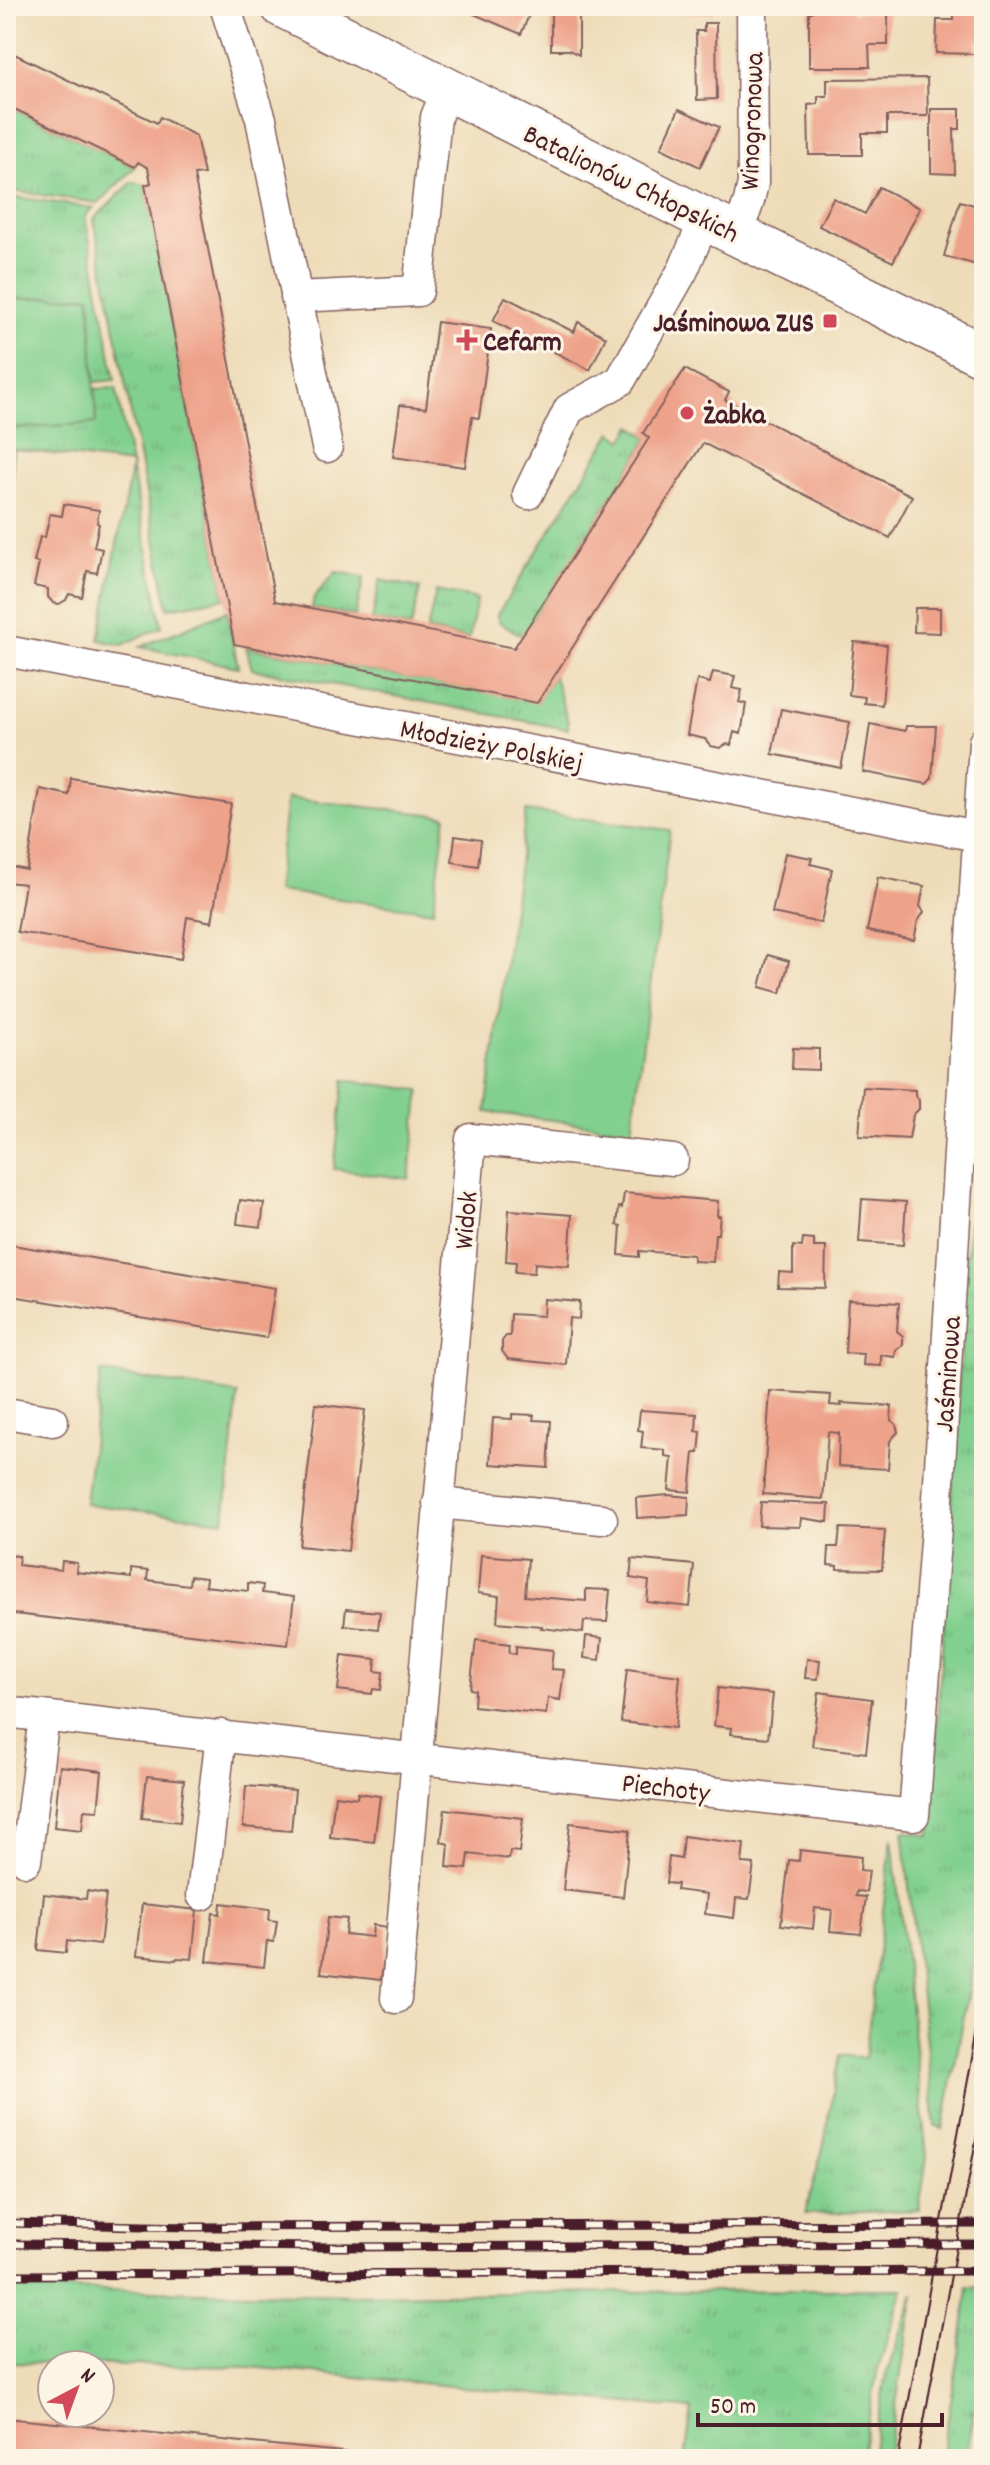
<svg xmlns="http://www.w3.org/2000/svg" width="990" height="2465" font-family="Dekko,sans-serif">
	<defs>
		<pattern id="grass-tufts" width="24" height="20" patternUnits="userSpaceOnUse" patternTransform="scale(2)"><rect width="24" height="20" fill="#82d08f"/><path d="M3 7l-1-3M5 7V3M7 7l1-3M15 17l-1-3M17 17v-4M19 17l1-3" fill="none" stroke="#72b27c"/></pattern>
	</defs>
	<rect width="100%" height="100%" fill="#fcf5e5"/>
	<filter id="ink" filterUnits="userSpaceOnUse"><feTurbulence type="fractalNoise" baseFrequency=".0125" numOctaves="2"/><feDisplacementMap in="SourceGraphic" scale="16" xChannelSelector="R" yChannelSelector="G"/><feConvolveMatrix kernelMatrix="1 2 1 2 8 2 1 2 1" color-interpolation-filters="sRGB"/></filter>
	<filter id="wash" filterUnits="userSpaceOnUse"><feTurbulence type="fractalNoise" baseFrequency=".006" numOctaves="4" result="noise"/><feDisplacementMap in="SourceGraphic" scale="32" xChannelSelector="R" yChannelSelector="G"/><feGaussianBlur stdDeviation="1.8" result="paint"/><feColorMatrix in="noise" values="0 0 0 0 0 0 0 0 0 0 0 0 0 0 0 0 0 1.4 0 .05"/><feComposite in="paint" operator="in"/></filter>
	<g filter="url(#wash)">
		<rect width="100%" height="100%" fill="#eedcb9"/>
		<path fill="url(#grass-tufts)" stroke="#66785d" stroke-width="2" d="M6,105L135,167L98,203L6,190Z
			M132,182L145,185L225,598L168,608L94,219Z
			M6,196L93,208L85,216L115,380L94,382L90,296L6,299Z
			M116,388L162,627L122,645L99,640L132,464L13,449L10,624H6V429L96,423L95,389Z
			M632,426L649,438L522,636L498,621L497,615L612,432L623,440Z
			M336,572L364,577L355,616L312,608L314,597Z
			M380,580L420,588L411,627L372,620Z
			M436,591L477,599L469,639L427,630Z
			M227,611L238,667L140,647Z
			M246,647L537,702L554,676L568,722V729L252,669Z
			M984,987V1908L943,2129L935,2125L903,1831L930,1836Z
			M892,1838L927,2157L919,2210L805,2214L824,2144L840,2055L865,2058Z
			M968,2287H984V2410L972,2412L973,2419L966,2459H941L962,2337Z
			M6,2288L351,2295L903,2289L877,2373L861,2459H685L692,2409L250,2367L6,2363Z
			M914,2294L887,2459H871L886,2375Z"/>
		<path fill="#82d08f" stroke="#66785d" stroke-width="2" d="M90,296L96,423L6,429V299Z
			M287,798L446,816L433,911L276,891Z
			M526,811L670,830L632,1130L486,1112Z
			M344,1080L420,1090L409,1179L334,1169Z
			M101,1372L238,1394L224,1521L85,1504Z"/>
		<g id="blocks">
			<path fill="#eea28a" d="M472,6H533L521,34L469,12Z
				M551,6H579V55L569,50H551Z
				M660,6H713L714,13H661Z
				M812,6H853V12H888V45H869L870,67H809V12H812Z
				M954,6H984V41H977V54L936,53L937,20H954Z
				M704,23H716L717,99L697,100L696,31H704Z
				M6,50L157,123L160,117L196,136L204,174L194,175L275,601L514,648L649,438L643,433L685,369L729,392L725,400L912,496L890,538L703,443L537,703L234,644L145,185L151,183L148,168L138,162L135,167L6,105Z
				M927,78L928,116H887V133H862V155H809L808,105L818,104V96H827V79Z
				M679,109L719,127L700,167L661,148Z
				M931,109H960V129H954L955,174L931,173Z
				M879,187L920,208L893,262L819,226L833,198L865,214Z
				M960,201L984,208V267L944,256Z
				M505,297L574,332L578,322L606,337L590,370L493,321Z
				M437,322L491,329L479,418L472,417L465,467L393,457L400,405L426,408Z
				M64,504L99,510L97,523L99,524L94,547L102,549L97,573L87,571L82,597L69,594L66,600L59,604L53,603L48,597V589L34,586L39,563L34,562L40,537H45L50,514L62,516Z
				M915,608H940V633L914,632Z
				M854,642L887,645L882,705L864,703L865,697L849,695Z
				M713,672L735,676L732,688L742,690L739,702L746,704L741,734L734,732L731,745L727,744L720,748L711,746L705,739L687,735L697,680L710,683Z
				M781,709L850,722L841,768L772,754Z
				M870,724L905,731L906,726H936L932,778L927,784L863,772Z
				M71,778L231,804L212,922L187,917L181,959L17,932L25,884L6,882V866L27,870L40,789L69,795Z
				M455,836L481,840L478,866L452,862Z
				M785,853L812,858L810,864L832,869L821,923L772,913Z
				M878,877L924,886L920,906L924,912L918,921L914,940L867,931Z
				M768,955L789,961L781,993L760,987Z
				M793,1048L819,1049V1070L792,1069Z
				M863,1087L915,1090V1095L919,1100V1109L913,1115L909,1139L859,1136Z
				M624,1193L718,1201L717,1216H720L718,1234H715L713,1262L693,1261V1255L639,1251V1257L619,1255L621,1226L617,1225L619,1207L622,1208Z
				M862,1199L906,1202L903,1245L859,1242Z
				M240,1200L264,1203L261,1227L237,1224Z
				M509,1210L572,1215L569,1266L535,1263L534,1273L515,1272L516,1262L506,1261Z
				M803,1239L814,1240V1247H826L825,1288L778,1287L779,1272L793,1273V1246L802,1247Z
				M6,1244L275,1288L267,1338L6,1295Z
				M544,1299L580,1302L579,1319L569,1318L566,1365L508,1359L502,1351V1341L506,1336H510L511,1314L543,1316Z
				M848,1300L899,1303L897,1331L903,1336V1345L896,1350L895,1357L881,1355V1366L863,1365L864,1354L845,1353Z
				M770,1391L831,1395L830,1405L842,1406L841,1403L892,1406L891,1420L896,1424L898,1432L890,1441L888,1469L838,1466L839,1433L828,1432L823,1499L763,1494Z
				M316,1404L365,1410L348,1551L299,1546Z
				M640,1410L697,1414L696,1431L701,1432L699,1453H694L690,1492L669,1490L672,1457L665,1456V1450L641,1448L643,1431L638,1430Z
				M512,1414L534,1415L533,1420L551,1421L548,1468L490,1464L493,1418L512,1419Z
				M668,1495L689,1497L688,1515L637,1518L636,1498Z
				M761,1502L829,1504L828,1522L801,1518L800,1527L759,1526Z
				M840,1528L885,1530L882,1570L837,1569V1566L828,1565L829,1547H838Z
				M6,1555L19,1556L18,1565L61,1570L62,1561L77,1563L76,1572L131,1578V1569L148,1571L147,1580L189,1585L190,1576L206,1578L205,1586L248,1591V1583L263,1585L262,1593L294,1597L288,1645L6,1613Z
				M481,1555L528,1559L525,1596L586,1601V1589L610,1590L607,1622L584,1621L583,1633L541,1628L542,1626L497,1622L499,1596L478,1593Z
				M632,1559L694,1565L690,1607L647,1602L649,1581L630,1578Z
				M346,1609L380,1612L378,1629L344,1625Z
				M586,1636L602,1638L600,1660L584,1658Z
				M476,1640L510,1644L509,1653L516,1654V1646L553,1650L551,1669L564,1670L560,1700L548,1698L546,1714L474,1706L475,1690L470,1689Z
				M342,1655L376,1659L375,1671L383,1672L381,1690L373,1689L372,1694L338,1690Z
				M807,1659L820,1660L818,1679L805,1678Z
				M627,1669L680,1676L675,1728L621,1722Z
				M718,1688L773,1694L768,1738L731,1734L732,1728L714,1726Z
				M819,1692L872,1699L866,1753L812,1746Z
				M60,1766L102,1771L98,1811L84,1810L82,1830L54,1827Z
				M147,1776L184,1780L180,1822L142,1818Z
				M246,1786L295,1790L291,1831L243,1827Z
				M358,1793L380,1796L374,1842L330,1837L335,1795L357,1798Z
				M445,1809L523,1818L519,1852L510,1851L509,1859L469,1854L467,1869L447,1867L449,1844L441,1842Z
				M570,1823L630,1830L623,1897L563,1890Z
				M683,1836L744,1844L742,1863L754,1864L749,1899L736,1898L734,1918L705,1914L707,1894L676,1890L677,1884L666,1883L669,1857L681,1859Z
				M800,1850L861,1857L860,1870L869,1871L866,1892L857,1891L856,1896L866,1897L861,1934L830,1931L832,1910L815,1908L813,1929L781,1925L789,1860L799,1861Z
				M87,1891L106,1894L100,1945L67,1941L66,1953L38,1950L44,1894L86,1899Z
				M221,1903L270,1909L269,1920L277,1921L274,1942L267,1941L264,1967L207,1961L213,1913L220,1914Z
				M142,1904L197,1910L192,1959L177,1958L176,1960L136,1956Z
				M328,1917L347,1919L345,1934L372,1937L373,1925L388,1927L381,1980L321,1973Z
				M6,2418L392,2457V2459H6Z"/>
		</g>
	</g>
	<g filter="url(#ink)">
		<use href="#blocks" fill-opacity="0" stroke="#83615d" stroke-width="2"/>
		<g fill="none" stroke-linecap="round" stroke-linejoin="round">
			<defs>
				<path id="street" d="M225,6L261,119L327,447
					M737,235L749,201L753,183L752,6
					M296,297L418,291L436,117L447,90
					M528,494L569,409L620,381L683,270L705,219
					M6,651L978,836
					M6,1413L53,1421
					M438,1503L602,1519
					M6,1712L914,1815L937,1515L984,742
					M26,1861L44,1716
					M202,1895L221,1735
					M396,1998L471,1139L673,1160"/>
				<path id="secondary" d="M282,6L705,219L984,356"/>
			</defs>
			<use href="#street" stroke="#83615d" stroke-width="33"/>
			<use href="#secondary" stroke="#83615d" stroke-width="45"/>
			<use href="#street" stroke="#fff" stroke-width="30"/>
			<use href="#secondary" stroke="#fff" stroke-width="42"/>
			<path stroke="#4a1f2b" stroke-width="2" d="M898,2459L984,1993
				M917,2459L984,2097"/>
			<defs>
				<path id="rail" d="M6,2223L189,2227L984,2224
					M6,2244L334,2247L984,2244
					M6,2275L984,2271"/>
			</defs>
			<use href="#rail" stroke="#4a1f2b" stroke-width="9"/>
			<use href="#rail" stroke="#fcf5e5" stroke-width="6" stroke-dasharray="18" stroke-linecap="butt"/>
		</g>
	</g>
	<g fill="#d1495b" stroke="#fcf5e5" stroke-width="3">
		<rect x="822" y="313" width="16" height="16" rx="4"/>
		<path d="M463 328h8v8h8v8h-8v8h-8v-8h-8v-8h8z"/>
		<circle cx="687" cy="413" r="8"/>
	</g>
	<g text-anchor="middle" stroke-width="6" stroke-linejoin="round" paint-order="stroke">
		<g font-size="28" fill="#4a1f2b" stroke="#fcf5e5">
			<text transform="translate(750 121) rotate(-88)" y="10">Winogronowa</text>
			<text transform="translate(632 182) rotate(26)" y="10">Batalionów Chłopskich</text>
			<text transform="translate(492 744) rotate(11)" y="10">Młodzieży Polskiej</text>
			<text transform="translate(464 1220) rotate(-85)" y="10">Widok</text>
			<text transform="translate(946 1374) rotate(-86)" y="10">Jaśminowa</text>
			<text transform="translate(666 1786) rotate(7)" y="10">Piechoty</text>
		</g>
		<g font-size="28" font-weight="bold" fill="#4a1f2b" stroke="#fcf5e5" text-anchor="start">
			<text x="814" y="331" text-anchor="end">Jaśminowa ZUS</text>
			<text x="483" y="350">Cefarm</text>
			<text x="703" y="423">Żabka</text>
		</g>
	</g>
	<rect width="990" height="2465" fill="none" stroke="#fcf5e5" stroke-width="32"/>
	<g transform="translate(76 2389) rotate(41)"><circle r="38" fill="#fcf5e5" stroke="#b59f9b" stroke-width="2"/>
	<path d="M0-6L14 30L0 20L-14 30Z" fill="#d1495b"/>
	<text y="-12" font-size="22" font-weight="bold" text-anchor="middle" fill="#4a1f2b">N</text>
	</g>
	<path d="M698 2413v12h244v-12" fill="none" stroke="#4a1f2b" stroke-width="4"/>
	<text x="710" y="2413" font-size="24" fill="#4a1f2b" stroke="#fcf5e5" stroke-width="6" paint-order="stroke">50 m</text>
</svg>
